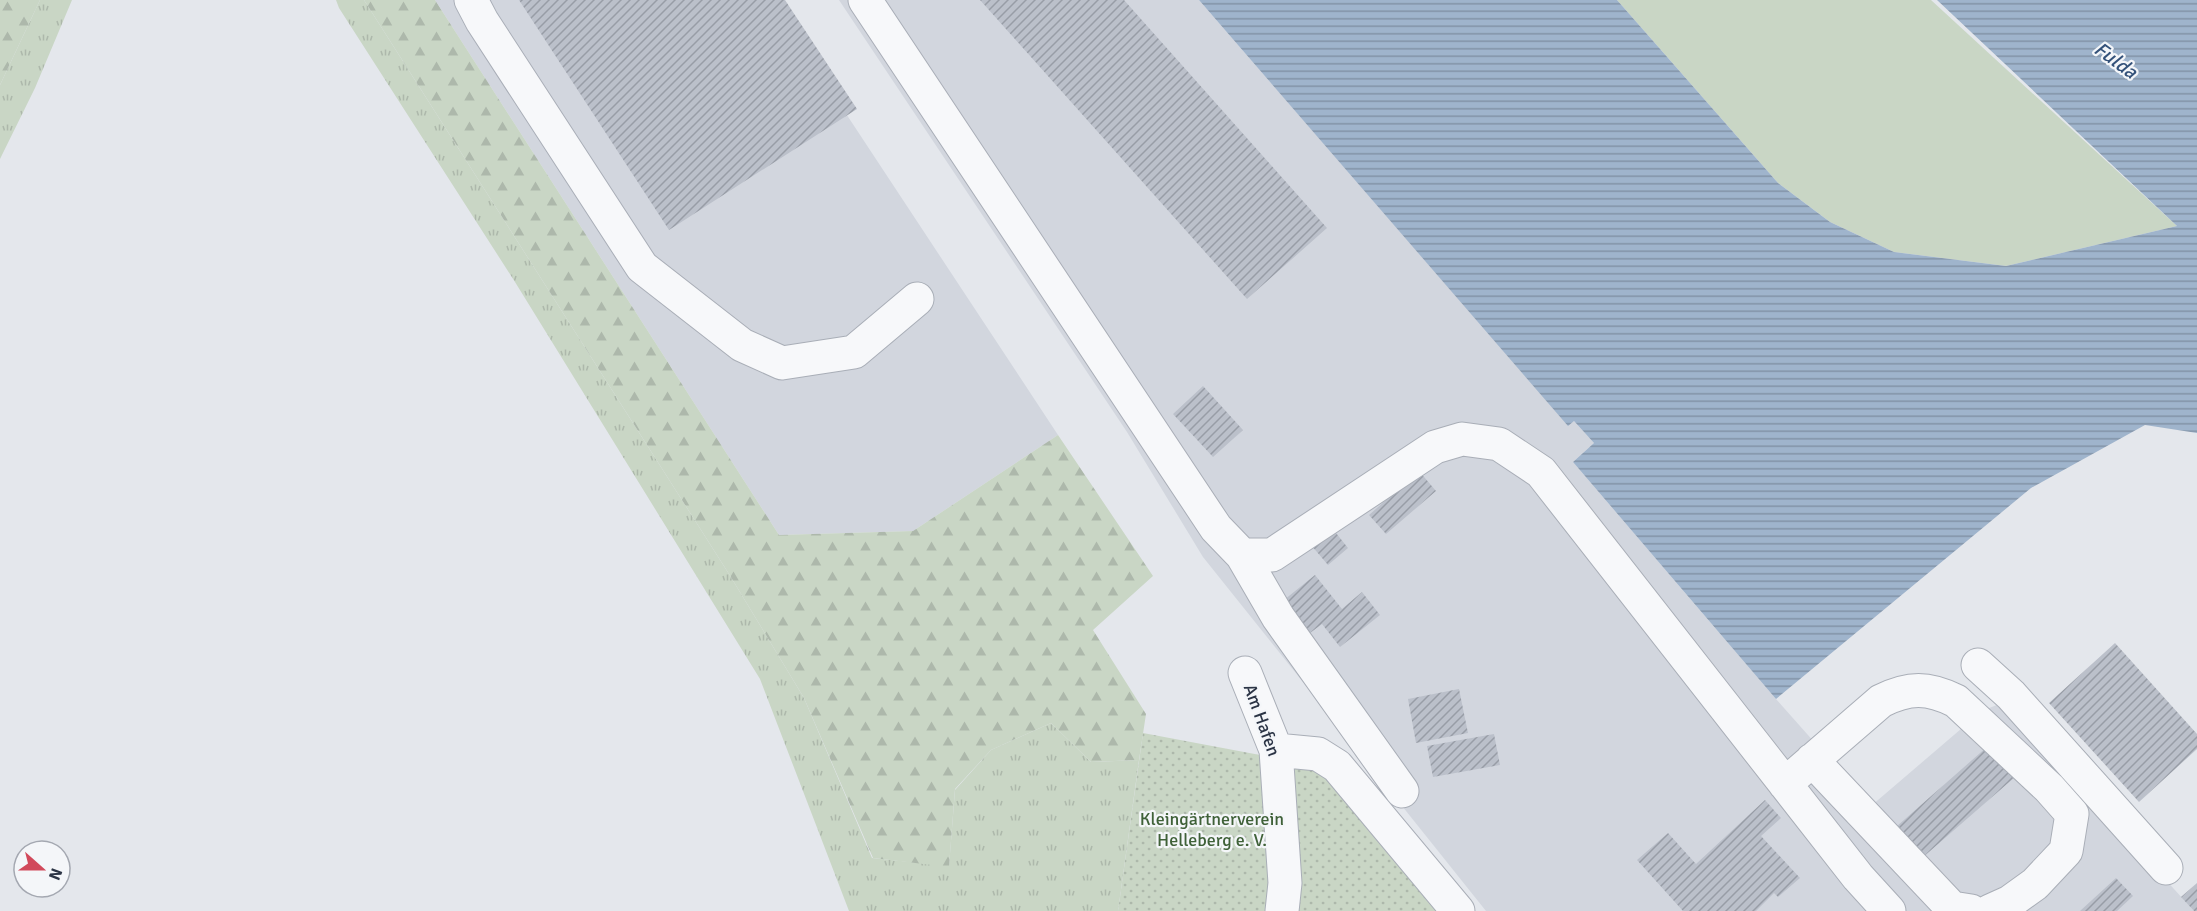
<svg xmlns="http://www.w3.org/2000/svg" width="2197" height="911" font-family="Signika,sans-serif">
	<defs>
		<pattern id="grass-tufts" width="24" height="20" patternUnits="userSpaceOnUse" patternTransform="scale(1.5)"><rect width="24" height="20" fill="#c9d6c5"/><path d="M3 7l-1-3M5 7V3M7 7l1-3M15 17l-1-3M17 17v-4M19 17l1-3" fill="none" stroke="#adb8ab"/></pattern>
		<pattern id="forest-firs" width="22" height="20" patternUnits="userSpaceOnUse" patternTransform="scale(1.5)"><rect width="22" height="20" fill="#c9d6c5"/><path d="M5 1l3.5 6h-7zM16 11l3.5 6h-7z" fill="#adb8ab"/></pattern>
		<pattern id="garden-dots" width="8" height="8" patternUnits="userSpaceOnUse" patternTransform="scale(1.5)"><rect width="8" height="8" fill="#c9d6c5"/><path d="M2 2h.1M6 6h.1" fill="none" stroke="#adb8ab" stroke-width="1.8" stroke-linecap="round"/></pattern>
		<pattern id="water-rules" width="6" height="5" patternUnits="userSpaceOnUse" patternTransform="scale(1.5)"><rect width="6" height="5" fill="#9fb4cc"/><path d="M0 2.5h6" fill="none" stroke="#8293a7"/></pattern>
		<pattern id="building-hatch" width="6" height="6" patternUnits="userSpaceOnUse" patternTransform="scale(1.5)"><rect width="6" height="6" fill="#bbc0ca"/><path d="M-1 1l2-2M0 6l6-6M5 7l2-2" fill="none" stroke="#989da6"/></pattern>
	</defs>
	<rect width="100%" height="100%" fill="#e4e7ec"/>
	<path fill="#d2d6de" d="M435,0H771L1058,435L913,531L779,535Z
		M839,0H1199L1568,425L1574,421L1594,443L1573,462L1776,699L1871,806L1982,711L2004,702L2194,911H1486L1203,557L1127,432Z"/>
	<path fill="url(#grass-tufts)" d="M40,0H72L35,88L0,159V85Z
		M336,0H364L729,574L804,698L872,858L949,866L955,790L991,750L1051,723L1091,762L1139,760L1118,911H849L760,679L515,282L339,8Z"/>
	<path fill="url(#forest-firs)" d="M0,0H40L0,85Z
		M364,0H435L779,535L913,531L1058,435L1153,576L1093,630L1146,714L1139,760L1091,762L1051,723L991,750L955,789L949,867L873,858L804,698L729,574Z"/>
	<path fill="url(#garden-dots)" d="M1143,733L1319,766L1442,911H1118Z"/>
	<path fill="#c9d6c5" d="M1617,0H1931L2177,226L2006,266L1894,252L1830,222L1778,183Z"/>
	<path fill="url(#water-rules)" d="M1199,0H1617L1778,183L1830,222L1894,252L2006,266L2177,226L1937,0H2197V433L2145,425L2031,488L1776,699L1573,462L1594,443L1574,421L1568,426Z"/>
	<path fill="url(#building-hatch)" d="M519,0H785L857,109L669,230Z
		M980,0H1124L1327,228L1247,299Z
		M1203,386L1243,430L1213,457L1173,414Z
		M1419,471L1436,491L1386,534L1369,515Z
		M1332,528L1348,548L1328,565L1311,545Z
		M1315,575L1342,609L1362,592L1380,615L1340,647L1322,624L1310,633L1284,600Z
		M2115,643L2197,734V749L2139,802L2049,703Z
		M1459,689L1468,733L1416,743L1408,699Z
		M1494,734L1500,765L1433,777L1427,746Z
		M1988,746L2015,777L1922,858L1896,827Z
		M1765,800L1781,818L1761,836L1800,878L1778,897L1774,893L1756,911H1683L1637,860L1668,833L1696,864Z
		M2116,878L2133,896L2117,911H2080Z
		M2197,883V911H2194L2181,897Z"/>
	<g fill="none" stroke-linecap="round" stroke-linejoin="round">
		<defs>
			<path id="minor" d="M471,0L482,21L642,267L742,345L782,363L854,352L917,299
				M865,0L1216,528L1242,555H1272L1435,447L1462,439L1499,444L1541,472L1858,877L1889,911
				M1242,555L1278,617L1402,791
				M1978,665L2011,695L2166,868
				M1245,673L1276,750L1285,883L1282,911
				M1276,750L1318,754L1337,766L1458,911
				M1812,760L1952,908L1971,911
				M1785,784L1881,701C1909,687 1928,687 1956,701L2049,788L2072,814L2066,851L2035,884L2010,902L1990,911"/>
		</defs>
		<use href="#minor" stroke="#a9aeb7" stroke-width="35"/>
		<use href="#minor" stroke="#f7f8fa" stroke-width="33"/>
	</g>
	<g text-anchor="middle" stroke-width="4.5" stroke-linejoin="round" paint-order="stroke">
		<g font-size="18" fill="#2b3445" stroke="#f4f6f9">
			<text transform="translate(1262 720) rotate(70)" y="6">Am Hafen</text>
		</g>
		<g font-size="18" fill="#3f6138" stroke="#f4f6f9">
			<text x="1212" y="825">Kleingärtnerverein<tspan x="1212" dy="21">Helleberg e. V.</tspan></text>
		</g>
		<g font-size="20" font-style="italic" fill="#34527a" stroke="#f4f6f9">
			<text transform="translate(2116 60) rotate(36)" y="7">Fulda</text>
		</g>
	</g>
	<g transform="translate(42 869) rotate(111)"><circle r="28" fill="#f4f6f9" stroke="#a4a8b1" stroke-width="1.5"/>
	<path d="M0-4.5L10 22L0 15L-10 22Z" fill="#d1495b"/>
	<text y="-9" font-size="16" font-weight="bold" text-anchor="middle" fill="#2b3445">N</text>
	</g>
</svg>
